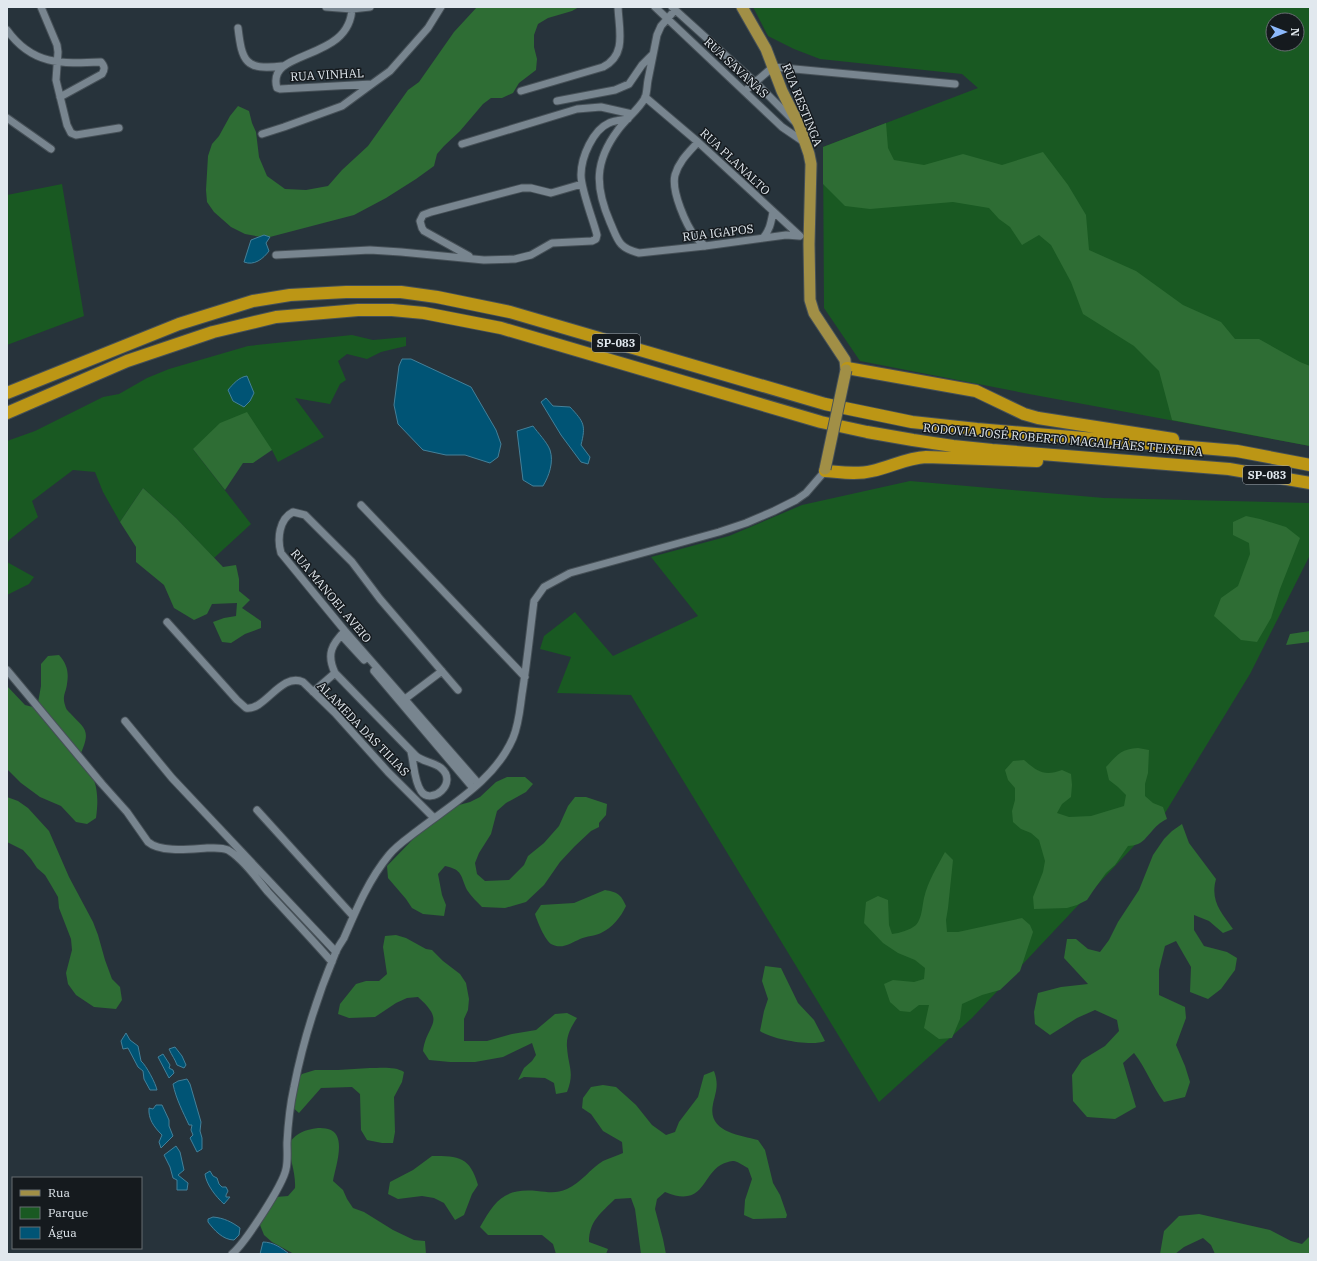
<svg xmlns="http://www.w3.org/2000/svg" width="1317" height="1261" font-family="'IBM Plex Serif',serif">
	<rect width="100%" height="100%" fill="#27333b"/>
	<path fill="#195922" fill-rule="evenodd" d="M753,7H1310V446L1029,394L860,361L824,308L823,147L978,88L962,74L820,59L794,49L768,36ZM1273,20H1297V44H1273Z
		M62,184L84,316L7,345V195Z
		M352,335L373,340L406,337V346L381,352L367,359L347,354L338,361L346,380L340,384L330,404L295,398L324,437L278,462L272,450L193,449L251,524L214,558L176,518L143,488L120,522L103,492L95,472L73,470L32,501L38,517L9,540L7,544V441L35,431L103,397L119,394L147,378L169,369L248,346Z
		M910,481L1104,498L1310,503V555L1250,674L1165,813L972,1018L879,1102L631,695L557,693L571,657L540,649L544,636L575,612L613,656L698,616L651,557L729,536L802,505Z
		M7,562L34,577L29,584L7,595Z"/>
	<path fill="#2e6d34" d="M477,7H579L572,11L548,18L538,24L534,35V47L537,59L536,70L519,83L513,93L502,98H491L483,104L460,131L444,146L437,154L434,166L416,179L386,198L354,215L266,238L245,234L231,227L214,212L207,202L206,190L208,156L212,144L219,136L230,116L238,106L249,111L252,123L256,132L259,157L267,176L285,189L306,190L328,186L342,170L368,146L408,90L419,82L454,32Z
		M886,123L888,148L894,160L924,165L963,154L1002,165L1043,152L1068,185L1086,215L1089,250L1136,271L1183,305L1221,322L1235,339H1259L1300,362L1310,366V446L1172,420L1159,371L1134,346L1083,314L1071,282L1051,245L1039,235L1022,245L1010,227L999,219L989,208L953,202L870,209L845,206L823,184V147Z
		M247,412L272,450L253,463H243L225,490L193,449L220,423Z
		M143,488L176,518L223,567L236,565L239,579V591L250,600L242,608L261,621V628L245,634L231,643L222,642L213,622L224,618L236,616L237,603L212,604L207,614L194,620L174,608L164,585L136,562V547L120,522Z
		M1246,516L1260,519L1286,527L1300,538L1280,589L1271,618L1257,642L1241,640L1214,616L1221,598L1238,586L1250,554L1249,543L1233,535V522Z
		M1310,631V642L1286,645L1290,634Z
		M59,655C67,664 69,672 67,684C66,693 62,695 65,705C66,709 67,710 70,713C85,729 91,730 81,753C95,777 100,790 96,818L87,824L76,822L61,806L40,797L21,783L7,769V686L25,705L37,708L41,686V664L48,656Z
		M1138,748L1149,750L1148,773L1145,784V796L1153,803L1163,807L1167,819C1153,825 1147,841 1138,844C1135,845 1131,846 1128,846L1115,865L1106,873L1093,891L1087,900L1077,905L1067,908L1034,909L1033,897L1043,872L1045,861L1039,840L1031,833L1021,829L1013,822L1012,811L1015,800V788L1008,780L1005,770L1013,761L1024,760C1037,771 1044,777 1062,770L1071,774L1072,785L1071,797L1062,804L1057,813L1069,817L1091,816L1124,806L1126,795L1118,787L1109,780L1106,767C1117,755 1121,749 1138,748Z
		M507,777H525L533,784L526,792L506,803L497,811L491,834L479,853L475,863L477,874L485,881L509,880L524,865L528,856L544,843L559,826L568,806L575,797H586L607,804L606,815L599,823V827L591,831L575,846L560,862L544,885L526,902L505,908L482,907C477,902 471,896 467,890C460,875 463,870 445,866L438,874L442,895L446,905L444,916L423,914L412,908L406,899L388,878L387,866L417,835L440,815L450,811L459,805L470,802L480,797L496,782Z
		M7,797L18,801L28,808L49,831L69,877L93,922L98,935L105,960L112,979L120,987L122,1000L116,1009L94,1007L76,995L68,984L66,973L72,950L71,939L59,908L58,897L51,885L45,875L37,868L31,859L23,850L7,842Z
		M1182,824L1189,843L1216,879C1210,901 1221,912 1233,929L1223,933L1209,921L1194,915V930L1204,946L1227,952L1237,958L1235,970L1221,989L1208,999L1190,992L1191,967L1176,941L1165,946L1159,970V995L1185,1007L1186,1018L1176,1045L1185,1066L1190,1082L1185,1097L1164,1102C1152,1086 1146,1068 1134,1053L1123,1063L1136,1107L1115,1119L1087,1117L1073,1101L1072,1075L1082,1060L1105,1046L1119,1031L1117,1020L1095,1010L1077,1018L1050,1035L1035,1024L1034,1012L1038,993L1061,987L1088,984L1064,958L1067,939H1076L1088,949L1100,952L1109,940L1118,922L1139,890L1153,855L1164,839L1172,831Z
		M945,852L953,860L948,908L946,920L947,932H958L1022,918L1030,925L1033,932L1020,971L1000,990L982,995L962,1004L960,1019L952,1038L939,1039L924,1028L929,1005H919L910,1012L900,1011L890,1002L884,984L893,980L914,982L924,979L925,968L915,960L898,953L883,943L864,923L866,902L878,896L888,900L889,925L892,934C900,933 910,930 916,925C922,918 922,907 924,898C928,881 937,867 945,852Z
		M605,890C617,892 621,894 626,906C621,917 612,928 601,933C595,936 587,936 580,939C571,943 562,950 551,944C545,940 537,921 535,914L541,905L574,903Z
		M396,935L406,938L426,949L432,950L443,961L460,974L466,983L469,999L468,1010L464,1019V1041H487L512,1034L536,1030L555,1014L567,1013L577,1018C571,1027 566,1036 567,1047C568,1066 575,1072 567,1092L556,1094L554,1083L545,1078L524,1077L518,1080L524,1068L532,1061L536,1055L532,1043L503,1057L475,1062H450L429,1060L423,1051C427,1023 447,1023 418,997L407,998L396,1003L375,1017L349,1018L338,1014L340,1004L356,984L366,981H379L387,974L383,947L385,936Z
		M765,966L781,968L798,1003L814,1020L825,1041C812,1047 771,1039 760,1031L764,1011L768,999L762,981Z
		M370,1068C380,1068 395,1066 404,1072L402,1082L394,1097L395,1132L393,1143H382L367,1140L361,1130L360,1094L352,1087L321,1088L299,1113L291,1106L294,1083L302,1074L315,1070H338Z
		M714,1071C719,1085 716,1091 713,1104C707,1132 739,1135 758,1140L765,1150L773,1183L780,1195L787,1215L786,1218L753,1219L744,1215L745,1200L752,1179L748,1168C744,1166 739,1162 734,1161C732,1161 730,1161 728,1162C701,1168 708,1210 665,1192L657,1199L655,1209L663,1239L666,1254H641L635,1209L631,1198L615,1199C601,1213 589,1221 589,1242L608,1249L606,1254H556L553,1244L542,1235H488L480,1227C495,1201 503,1188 537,1191C548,1192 556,1194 567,1189C581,1183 591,1168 603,1161C609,1158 617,1156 623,1153L622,1142L603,1131L591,1114L582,1108L583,1098L591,1087L603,1085L616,1087L636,1105L652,1125L666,1135L675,1132L679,1122L698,1097L704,1075Z
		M318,1128C321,1128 325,1128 328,1129C348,1134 335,1168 333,1181L343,1190L347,1199L353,1208L364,1212L393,1230L414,1240L425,1241L426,1254H294L272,1242L264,1235L260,1225L262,1214L276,1197L288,1196L295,1188C296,1172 289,1158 289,1143C298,1132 304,1130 318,1128Z
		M432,1156C459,1156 470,1157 478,1185L472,1194L464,1215L455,1220L444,1203L434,1198L422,1196L398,1199L388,1194L390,1182L413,1170Z
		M1199,1214L1270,1230L1291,1241L1302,1244L1310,1236V1254H1215L1211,1245L1203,1238L1184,1247L1175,1254H1160L1164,1231L1179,1216Z"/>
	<path fill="#005475" stroke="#448099" d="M264,235L270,237L266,243L269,251C263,259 254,266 244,262L251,240Z
		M402,359H411L471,387L496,430L501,444L498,457L490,463L465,455H446L423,450L398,424L394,405L399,366Z
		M247,376L254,393L250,401L244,407L233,401L228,390C233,384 239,377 247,376Z
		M546,398L553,406L570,407C584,422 586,425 581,445L590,457L588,464L581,462L561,435L541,402Z
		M533,426C538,433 547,442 550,450C554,462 549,476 543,486H533L523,480L517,431Z
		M126,1033L130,1040L138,1046L141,1061C146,1065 156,1084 157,1090H150L144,1079L143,1071L138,1067L128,1048L123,1049L121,1041Z
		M175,1047L182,1056L186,1065L184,1068L177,1065C175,1059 172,1056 169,1049Z
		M163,1054L170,1065L169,1068L173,1070L174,1073L169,1078L158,1057Z
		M187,1079L190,1084L201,1122L200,1131L202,1138V1149L197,1152L190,1138L193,1135L191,1130L192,1125H189C183,1112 176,1099 173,1084L178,1081Z
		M156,1105H162L169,1120V1126L173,1136L161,1148L159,1142L162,1135C154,1127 148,1119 149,1108L153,1109Z
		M176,1146L180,1152L184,1170L178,1175L188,1183L187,1190H177V1180L173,1178L170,1167L164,1155Z
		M210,1171L213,1176L217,1178L219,1184L222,1187H226L228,1191L226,1195V1197H230L224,1204C216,1197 206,1184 205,1174Z
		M213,1217C224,1218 232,1222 240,1228L239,1235L234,1240C223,1240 214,1230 208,1222V1219Z
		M263,1242C273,1242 282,1248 289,1254H260Z"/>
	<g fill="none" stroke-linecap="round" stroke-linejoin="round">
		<defs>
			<path id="minor" d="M41,7L57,45L58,52L56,80L67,125L71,133L76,135L119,128
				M326,7L352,9L370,7
				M352,7C351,63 265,48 277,88L280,89L372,84L390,71L428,28L441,7
				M655,7L782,127L804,142
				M672,7L755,82L794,121
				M675,10L661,26L657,35C654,50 651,65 648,80C647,85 647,93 645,98C639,109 625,120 618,130C594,162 595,187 610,222C618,240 618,248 639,253L705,246L786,235L799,236
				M238,28C242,61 245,71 282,66
				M7,30C32,65 61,64 101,62C105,67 105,69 102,74L60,97
				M521,91L603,67C627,55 619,30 618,7
				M745,91L773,67L955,84
				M645,97L698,142L800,236
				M557,101L615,90L629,84L642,65L653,54
				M7,118L51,149
				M262,134L284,127L342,106L372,84
				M698,142C689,152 679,161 675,175C671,191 686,225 696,238C699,241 702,243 705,246
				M462,144L577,109L601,107L632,114
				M763,238C770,230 771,222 773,212
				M276,255L370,250L401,252L484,260L515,259L531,255L552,243L592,241L596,239L597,235C593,219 581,190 581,175C581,157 593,130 609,123C615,120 622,120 628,119
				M469,256L424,231L422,228L420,221L423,215L431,212L522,188H531L551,193L582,184
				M361,505L525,677
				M167,622L237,700L246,708C265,711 281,672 303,682L335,713L388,772L434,818
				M345,631C332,644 326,654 335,673L416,756C423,762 434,762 441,768C459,783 431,806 421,791C414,781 414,764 411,752
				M341,635L364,660
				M7,670L102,784L127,812L148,842C161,853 191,849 207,848C214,848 222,847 228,850C243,859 257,879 268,892C289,915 311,938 332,962
				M374,671L473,788
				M458,690L380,599L352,562L305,515L293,512C279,519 277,539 281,553L345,631L478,783
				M313,692L335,673
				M405,699L442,671
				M125,721L172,778L336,952
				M257,810L353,916
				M232,1254C245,1243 283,1185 286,1169C288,1161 287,1151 287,1143C288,1124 290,1105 294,1087C303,1041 317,997 335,954C337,948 341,943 344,938C356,910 369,879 389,855C396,846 408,838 417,831C452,804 495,780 513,738C519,724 520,708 522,694C527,663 530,632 534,601L544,587L570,573L719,532L746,523L774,511L796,500L806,493L825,471"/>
			<path id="primary" d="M742,7L766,49L782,91L799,125L809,154L811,164L809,244L810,300L814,313L845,360L846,370"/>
			<path id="motorway" d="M847,368L976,391L1024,414L1038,418L1173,439
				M7,393L179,324L253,301L290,295L346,292H401L437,297L510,312L825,404L912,422L977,429L1237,451L1310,465
				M7,413L127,361L213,332L276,317L358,310H392L424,313L501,328L821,422L867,432L913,440L953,446L992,450L1229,469L1310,483
				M825,471C840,472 856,475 872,471C891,467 906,458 926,457L1037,461"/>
		</defs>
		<use href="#minor" stroke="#465057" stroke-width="9"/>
		<use href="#primary" stroke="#465057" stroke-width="13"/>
		<use href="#motorway" stroke="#465057" stroke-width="14"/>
		<use href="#minor" stroke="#78858f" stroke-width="7"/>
		<use href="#primary" stroke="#a18f46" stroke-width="11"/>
		<use href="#motorway" stroke="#bc9615" stroke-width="12"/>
		<defs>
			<path id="primary-bridge" d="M825,469L846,370"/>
		</defs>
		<use href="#primary-bridge" stroke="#465057" stroke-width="13" stroke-linecap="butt"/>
		<use href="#primary-bridge" stroke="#a18f46" stroke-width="11"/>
	</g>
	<g text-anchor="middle" stroke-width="3" stroke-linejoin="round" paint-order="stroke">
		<g fill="#151a1e" stroke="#a4aab0" stroke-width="1">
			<rect x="592" y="334" width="48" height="18" rx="3"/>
			<rect x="1243" y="466" width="48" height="18" rx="3"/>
		</g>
		<g font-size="11" font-weight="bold" fill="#e1e8ee">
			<text x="616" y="347">SP-083</text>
			<text x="1267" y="479">SP-083</text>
		</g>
		<g font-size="12" fill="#e1e8ee" stroke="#151a1e">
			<text transform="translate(736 68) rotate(43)" y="4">RUA SAVANAS</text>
			<text transform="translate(327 75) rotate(-3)" y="4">RUA VINHAL</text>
			<text transform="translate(802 105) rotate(68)" y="4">RUA RESTINGA</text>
			<text transform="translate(735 162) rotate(43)" y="4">RUA PLANALTO</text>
			<text transform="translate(718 233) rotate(-7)" y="4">RUA IGAPOS</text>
			<text transform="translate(1063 440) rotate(5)" y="4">RODOVIA JOSÉ ROBERTO MAGALHÃES TEIXEIRA</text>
			<text transform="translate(331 596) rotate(50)" y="4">RUA MANOEL AVEIO</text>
			<text transform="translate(363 729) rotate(46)" y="4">ALAMEDA DAS TILIAS</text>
		</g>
	</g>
	<rect width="1317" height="1261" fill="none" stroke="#e1e8ee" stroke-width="16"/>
	<rect x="12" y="1177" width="130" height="72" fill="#151a1e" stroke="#676c71"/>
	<rect x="20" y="1190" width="20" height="6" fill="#a18f46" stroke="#676c71"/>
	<text x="48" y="1197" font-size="12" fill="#e1e8ee">Rua</text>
	<rect x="20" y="1207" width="20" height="12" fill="#195922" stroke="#676c71"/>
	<text x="48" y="1217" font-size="12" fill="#e1e8ee">Parque</text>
	<rect x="20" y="1227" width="20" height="12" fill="#005475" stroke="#676c71"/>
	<text x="48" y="1237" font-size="12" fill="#e1e8ee">Água</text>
	<g transform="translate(1285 32) rotate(90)"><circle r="19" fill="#151a1e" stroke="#676c71"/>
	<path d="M0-3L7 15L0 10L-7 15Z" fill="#8cb9fc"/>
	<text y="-6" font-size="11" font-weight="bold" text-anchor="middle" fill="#e1e8ee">N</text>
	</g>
</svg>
